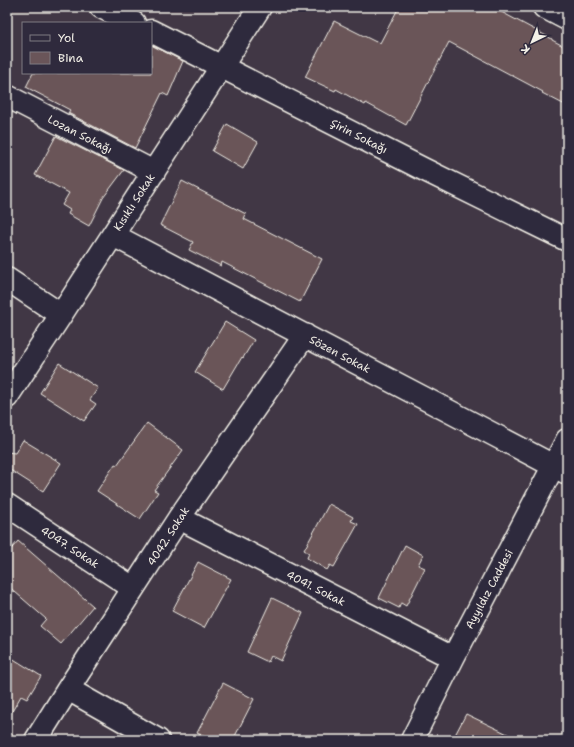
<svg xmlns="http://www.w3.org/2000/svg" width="574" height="747" font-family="'Shantell Sans',sans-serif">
	<rect width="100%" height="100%" fill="#413745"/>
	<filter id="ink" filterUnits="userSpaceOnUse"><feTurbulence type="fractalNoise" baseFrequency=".025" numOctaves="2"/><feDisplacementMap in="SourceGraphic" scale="8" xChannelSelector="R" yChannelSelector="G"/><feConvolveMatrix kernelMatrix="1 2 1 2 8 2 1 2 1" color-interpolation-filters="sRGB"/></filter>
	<g filter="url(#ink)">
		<path fill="#6a5559" stroke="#f4f1e8" d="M399,7H492L552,39V40L567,48V106L542,93L543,92L449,42L406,125L366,103L365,105L336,89L335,91L305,77L334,21L376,42V41L380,43Z
			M151,45L183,61L168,96L162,93L135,148L68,113L70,110L26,87L33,73H151Z
			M227,124L258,142L243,169L212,151Z
			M56,136L124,170L103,198L89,226L68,214L70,210L62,205L69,193L35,175Z
			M182,181L246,214L244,219L322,259L300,302L222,262L221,266L189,250L193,242L160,225Z
			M225,322L254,340L243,358L242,357L223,389L195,372Z
			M59,363L98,388L90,400L96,404L84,421L40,393Z
			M147,423L183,450L154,490L158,492L140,519L97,491L115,464L117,465Z
			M23,440L61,463L43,491L7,468V452L15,453Z
			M329,504L353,517L351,521L358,524L334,567L330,565L327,570L307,558L309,553L304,550Z
			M18,541L93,606L61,644L40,626L46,619L7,585V554Z
			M405,545L423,555L418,565L425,568L406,606L401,603L399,608L379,598Z
			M198,562L231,579L204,628L172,611Z
			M272,598L303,613L281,661L271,656L268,662L247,652Z
			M7,655L41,676L27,699L21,696L7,720Z
			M223,683L254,699L233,740H211L197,733Z
			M466,714L520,740H467L455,735Z"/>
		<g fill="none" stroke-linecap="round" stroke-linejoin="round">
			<defs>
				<path id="street" d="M101,7L134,23
					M544,7L567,19
					M151,31L222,67L423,169L567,240
					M7,96L154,172
					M113,235L567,473
					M7,279L61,315
					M7,397L61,315L260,7
					M7,505L133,588
					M179,518L453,658
					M68,689L158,740
					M36,740L68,689L179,518L305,335
					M412,740L453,658L567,440"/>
			</defs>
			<use href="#street" stroke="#f4f1e8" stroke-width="25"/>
			<use href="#street" stroke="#2f2a3d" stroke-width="22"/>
		</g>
	</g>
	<g text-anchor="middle" stroke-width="4" stroke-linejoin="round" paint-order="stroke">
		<g font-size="11" fill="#f4f1e8" stroke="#2f2a3d">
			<text transform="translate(80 134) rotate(27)" y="4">Lozan Sokağı</text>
			<text transform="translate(359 136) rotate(27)" y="4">Şirin Sokağı</text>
			<text transform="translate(134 202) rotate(-57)" y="4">Kısıklı Sokak</text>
			<text transform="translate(340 354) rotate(28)" y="4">Sözen Sokak</text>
			<text transform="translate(168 536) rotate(-57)" y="4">4042. Sokak</text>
			<text transform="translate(70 547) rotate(33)" y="4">4047. Sokak</text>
			<text transform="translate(316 588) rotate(27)" y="4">4041. Sokak</text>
			<text transform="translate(489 589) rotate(-62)" y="4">Ayyıldız Caddesi</text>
		</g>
	</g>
	<rect width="574" height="747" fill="none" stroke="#2f2a3d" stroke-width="24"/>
	<rect x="12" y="12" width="550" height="723" fill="none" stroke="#f4f1e8" stroke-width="1.5" filter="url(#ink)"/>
	<rect x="22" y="22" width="130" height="52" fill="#2f2a3d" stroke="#7e7a81"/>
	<rect x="30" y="35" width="20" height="6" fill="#2f2a3d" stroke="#7e7a81"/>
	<text x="58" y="42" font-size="12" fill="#f4f1e8">Yol</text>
	<rect x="30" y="52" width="20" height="12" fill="#6a5559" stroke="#7e7a81"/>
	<text x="58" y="62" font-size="12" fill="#f4f1e8">Bina</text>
	<g transform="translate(532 42) rotate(223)" stroke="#2f2a3d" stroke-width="3" paint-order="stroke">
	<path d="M0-3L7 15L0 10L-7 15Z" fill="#f4f1e8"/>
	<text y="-6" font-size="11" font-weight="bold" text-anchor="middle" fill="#f4f1e8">K</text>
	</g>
</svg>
